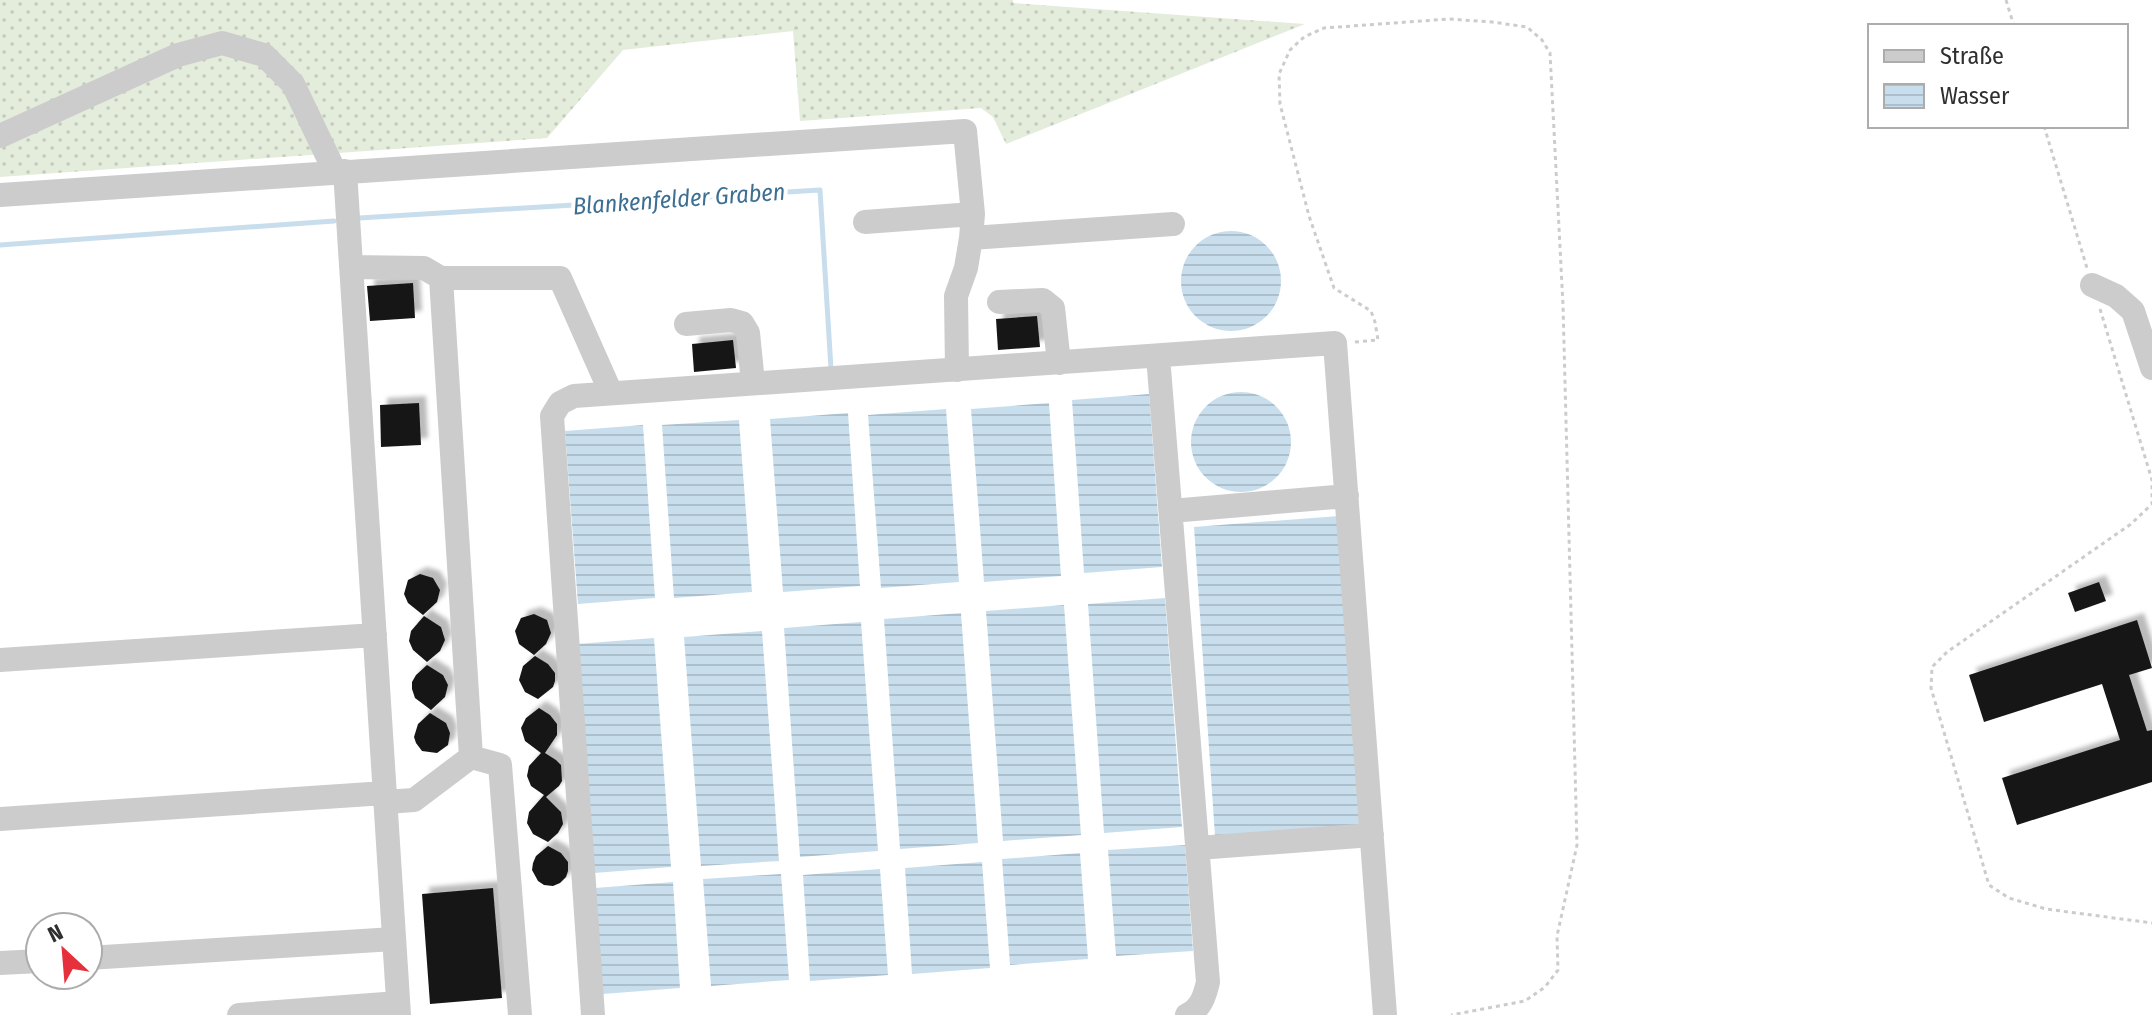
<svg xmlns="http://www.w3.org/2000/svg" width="2152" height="1015" font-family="'Fira Sans Condensed',sans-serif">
	<defs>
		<pattern id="grass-dots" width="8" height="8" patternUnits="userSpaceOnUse" patternTransform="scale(2)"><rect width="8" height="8" fill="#e4ecdc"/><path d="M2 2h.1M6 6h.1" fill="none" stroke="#c4cbbd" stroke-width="1.8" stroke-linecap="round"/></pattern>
		<pattern id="water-rules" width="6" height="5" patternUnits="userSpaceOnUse" patternTransform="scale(2)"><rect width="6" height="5" fill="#c8deec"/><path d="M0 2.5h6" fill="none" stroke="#acbfcb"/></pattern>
		<filter id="shadow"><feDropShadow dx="7" dy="-7" stdDeviation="2" flood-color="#0004"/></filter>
	</defs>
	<rect width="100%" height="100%" fill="#fff"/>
	<path fill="url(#grass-dots)" d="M0,0H1013V3L1305,24L1006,144L993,117L981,108L800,121L793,31L623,50L547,138L0,177Z"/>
	<path fill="url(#water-rules)" d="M1181 281a50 50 0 1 1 100 0a50 50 0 1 1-100 0Z
		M1191 442a50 50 0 1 1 100 0a50 50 0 1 1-100 0Z
		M1149,394L1162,567L1084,573L1072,400Z
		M1049,403L1061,576L984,582L971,409Z
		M946,409L959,582L881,588L868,415Z
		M848,413L860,586L783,592L770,419Z
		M739,420L752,592L674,598L662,425Z
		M643,425L655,598L578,604L565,431Z
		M1339,516L1360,826L1215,836L1194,527Z
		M1165,598L1182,827L1104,833L1088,604Z
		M1064,605L1081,835L1003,841L986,611Z
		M961,613L978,843L900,849L884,619Z
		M861,622L878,851L800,857L784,628Z
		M762,631L779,861L701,866L684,637Z
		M654,638L671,867L594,873L577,644Z
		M1185,845L1193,951L1116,956L1108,850Z
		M1080,853L1088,959L1010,965L1002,859Z
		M982,862L990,968L912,974L905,868Z
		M880,869L888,975L810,981L803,875Z
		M781,874L789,980L711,986L703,879Z
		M673,882L680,988L603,994L595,888Z"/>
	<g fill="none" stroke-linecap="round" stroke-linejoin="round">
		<path stroke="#c8deec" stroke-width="5" d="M359,218L820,190L831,369
			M0,245L334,221"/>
	</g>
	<path fill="#161616" filter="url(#shadow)" d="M413,283L415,318L370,321L367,286Z
		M1037,316L1040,347L998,350L996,319Z
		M733,340L736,368L694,372L692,344Z
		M419,403L421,445L381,447L380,405Z
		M420,574L433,578L440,590L437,602L423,615L408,603L404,594L408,580Z
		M2099,582L2106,601L2075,612L2068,593Z
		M534,614L547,620L551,633L546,644L534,655L519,644L515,631L521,618Z
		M424,616L441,627L445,640L440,651L427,662L413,650L409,641L411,631Z
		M2137,620L2152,668L2129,675L2147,731L2152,730V782L2017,825L2002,778L2120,740L2102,684L1984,722L1969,675Z
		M535,656L548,664L555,673V681L553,687L538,699L525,692L519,680L523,666Z
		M427,665L443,675L448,685L445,697L431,710L415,698L412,689V682L416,675Z
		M539,708L550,715L557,724V735L545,753L556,760L561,765L562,781L559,786L546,797L561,812L563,824L558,833L548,842L533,834L527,823L529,812L544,795L531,786L527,776L529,766L541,753L525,741L521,728L526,718Z
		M430,713L446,723L450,733L448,745L437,753L422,751L416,743L414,737L418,724Z
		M548,846L561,853L568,862V871L566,877L560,883L553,886L544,885L538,881L532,870L533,863L536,856Z
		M493,888L502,998L430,1004L422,894Z"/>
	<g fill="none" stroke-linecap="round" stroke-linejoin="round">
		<path stroke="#ccc" stroke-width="3" stroke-dasharray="4 4" stroke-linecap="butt" d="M2006,0L2014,26
			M2044,126L2087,268
			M2100,309L2152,480V504L2131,524L1947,652L1932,667L1931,688L1989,885L2009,898L2046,909L2152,923
			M1355,342L1378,340L1375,322L1371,311L1334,288L1309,216L1280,104L1279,74L1290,50L1304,37L1324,28L1449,19L1492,22L1527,27L1542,40L1550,53L1563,305L1577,845L1557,936L1558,970L1545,987L1525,1001L1451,1015"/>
		<path stroke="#ccc" stroke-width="24" d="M0,136L178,55L222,43L264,55L293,84L335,172
			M345,171L399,1015
			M0,195L965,131L973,214L971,238L1173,224
			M865,222L973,214
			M351,267L424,268L441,278H560L611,393
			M441,278L471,757
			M2092,285L2116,296L2133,311L2152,368
			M999,302L1043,300L1053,308L1059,363
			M686,324L731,320L742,323L748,333L753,383
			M1158,356L1208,982C1205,995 1201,1009 1187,1015
			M957,370L956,296L966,268L971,238
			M1171,511L1347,496
			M0,660L375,635
			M385,802L414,800L471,757L500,765L520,1015
			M0,819L385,793
			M1198,848L1372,835
			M88,958L394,939
			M0,963L40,961
			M239,1015L398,1003
			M593,1015L552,416L560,403L574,396L1335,343L1385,1015"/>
	</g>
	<g text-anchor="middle" stroke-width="8" stroke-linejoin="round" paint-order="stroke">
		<g font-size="24" font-style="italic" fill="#3c6f91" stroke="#fff">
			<text transform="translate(679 199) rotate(-4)" y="8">Blankenfelder Graben</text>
		</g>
	</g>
	<rect x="1868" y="24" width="260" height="104" fill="#ffffff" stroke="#acacac" stroke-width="2"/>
	<rect x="1884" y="50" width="40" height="12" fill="#cccccc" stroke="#acacac" stroke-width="2"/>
	<text x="1940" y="64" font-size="24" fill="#2f2f2f">Straße</text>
	<rect x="1884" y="84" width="40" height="24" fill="url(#water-rules)" stroke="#acacac" stroke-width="2"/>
	<text x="1940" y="104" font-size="24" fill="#2f2f2f">Wasser</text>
	<g transform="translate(64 951) rotate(334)"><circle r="38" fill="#ffffff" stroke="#acacac" stroke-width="2"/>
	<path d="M0-6L14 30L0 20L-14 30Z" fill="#e6303b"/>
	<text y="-12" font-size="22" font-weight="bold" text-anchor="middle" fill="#2f2f2f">N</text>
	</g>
</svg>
